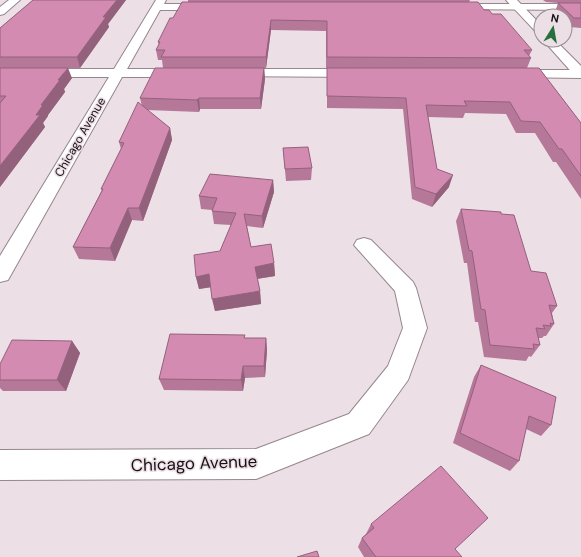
<svg xmlns="http://www.w3.org/2000/svg" width="581" height="557" font-family="'DM Sans',sans-serif">
	<rect width="100%" height="100%" fill="#eddfe6"/>
	<g fill="none" stroke-linecap="round" stroke-linejoin="round">
		<defs>
			<path id="minor" d="M9,0H20L4,14L0,15V7Z
				M156,0H166L164,4H210L215,7L210,10H160L127,69H182L187,70L189,73L187,76L182,77H122L8,280L0,282V256L109,77H0V69H114Z
				M452,4H581V10L448,9L447,7L448,5Z
				M234,69H356L361,70L363,73L361,76L356,77L229,76L227,73L229,70Z
				M512,70H581V78L507,77L505,74L507,71Z
				M364,238L371,240L413,282L416,288L427,328L408,380L369,434L256,479L0,480V450L256,449L349,414L388,366L403,328L395,291L354,245L357,240Z"/>
			<path id="tertiary" d="M506,0H517L541,25V34L537,33Z
				M543,40H555L581,66V78L576,77Z"/>
		</defs>
		<use href="#minor" stroke="#94878d" stroke-width="2"/>
		<use href="#tertiary" stroke="#94878d" stroke-width="2"/>
		<use href="#minor" fill="#fff" fill-rule="evenodd"/>
		<use href="#tertiary" fill="#fff" fill-rule="evenodd"/>
	</g>
	<path fill="#b67899" d="M33,0H126L108,24L109,27L80,68H56L72,78L64,89L65,92L48,115V116L43,123L45,127L0,187V28Z
		M188,0H470L469,2L492,14L532,50L529,56L531,58L527,68H326V31L271,30L266,68H163L162,60H158L156,50L159,45L158,42L173,18L188,2Z
		M543,0H581V28L570,27L565,22V16H559L555,12L558,3L546,2Z
		M264,68L265,79L261,109H200L199,112L147,110L170,128L172,140L143,221L132,220L115,261L79,259L73,247L102,190L101,189L121,149L119,142L142,106L140,98Z
		M327,68H539L581,123V199L556,162H553L535,133H516L506,114L465,113L463,118L428,117L437,169L449,187L432,207L412,199L403,109L327,108Z
		M283,148L312,168L311,180L286,181L284,160Z
		M273,180L274,192L263,228L247,226L251,247L274,263L275,276L257,279L260,291L261,304L215,311L211,287L199,289L196,277L220,251L231,225L214,224L212,211V210L201,209L199,196Z
		M461,209L531,271L557,306L552,313L554,324L546,336H544L542,338H538L540,345L531,357L529,356L526,361L484,357L478,322H475L467,263H464L456,221Z
		M245,338H266L267,350L265,377L245,378L243,391L164,390L159,379Z
		M72,341L80,353L66,391H3L0,388V380Z
		M481,365L551,425L541,436L526,429L519,461L510,471L453,443L474,377Z
		M371,524L462,557H364L358,547L362,538L366,534Z"/>
	<path fill="#94617d" d="M117,0H126L108,24L109,27L80,68L77,57L103,17Z
		M271,20V30L266,68V57Z
		M68,68L72,78L64,89L65,92L48,115V116L43,123L45,127L0,187V166L36,115L41,105L58,80Z
		M264,68L265,79L261,109L260,98Z
		M199,98L200,109L199,112L197,100Z
		M170,128L172,140L143,221L139,208Z
		M453,175L449,187L432,207L436,194Z
		M273,180L274,192L263,228L262,216Z
		M128,208L132,220L115,261L110,248Z
		M274,263L275,276L256,279L255,267Z
		M209,274L212,287L199,289L196,277Z
		M260,291L261,304L215,311L212,299Z
		M266,338L267,350L265,377L264,366Z
		M72,341L80,353L66,391L57,380Z
		M243,366L245,378L243,391L241,380Z"/>
	<path fill="#d48bb2" stroke="#94617d" d="M33,0H117L103,17H106L77,57H0V28Z
		M182,2H478L484,10H489L492,14H501L532,50H524L531,58L327,57V21L271,20L266,57H161L165,50H156L160,42H158L170,18H173Z
		M558,3H581V18H574Z
		M0,68H68L58,80H60L41,105H43L36,115H40L0,166V103L6,96H0Z
		M155,68H264L260,98H199L197,100L140,98Z
		M327,68H539L581,123V176L562,149H559L540,122L521,121L510,102L464,101L467,106L426,105L437,169L453,175L436,194L415,187L406,98L327,96Z
		M138,102L170,128L139,208H128L110,248L73,247L103,189H101L124,143L119,142Z
		M308,147L312,168L285,169L283,148Z
		M210,174L273,180L262,216L244,214L251,247L271,244L274,263L255,267L260,291L212,299L209,274L196,277L194,255L220,251L236,213L212,211L217,198L199,196Z
		M461,209L501,212V214L514,215L531,271L546,273L557,306L549,305L554,324L550,323L551,326L543,325L545,329L536,328L540,345L533,344L534,349L490,345L485,310L481,309L472,251L469,250Z
		M170,334L245,335L244,338H266L264,366H243L241,380L159,379Z
		M12,340L72,341L57,380H0V364Z
		M481,365L556,397L551,425L529,416L519,461L460,433Z
		M441,466L488,518L455,549L462,557H376L362,538L374,528L371,524Z
		M317,551L319,557H297Z"/>
	<g text-anchor="middle" stroke-width="3" stroke-linejoin="round" paint-order="stroke">
		<g font-size="12" fill="#151113" stroke="#eddfe6">
			<text transform="translate(80 137) rotate(-60)" y="4">Chicago Avenue</text>
		</g>
		<g font-size="17" fill="#151113" stroke="#eddfe6">
			<text transform="translate(194 463) rotate(-2)" y="6">Chicago Avenue</text>
		</g>
	</g>
	<g transform="translate(553 28) rotate(11)"><circle r="19" fill="#eddfe6" stroke="#978d92"/>
	<path d="M0-3L7 15L0 10L-7 15Z" fill="#26703d"/>
	<text y="-6" font-size="11" font-weight="bold" text-anchor="middle" fill="#151113">N</text>
	</g>
</svg>
